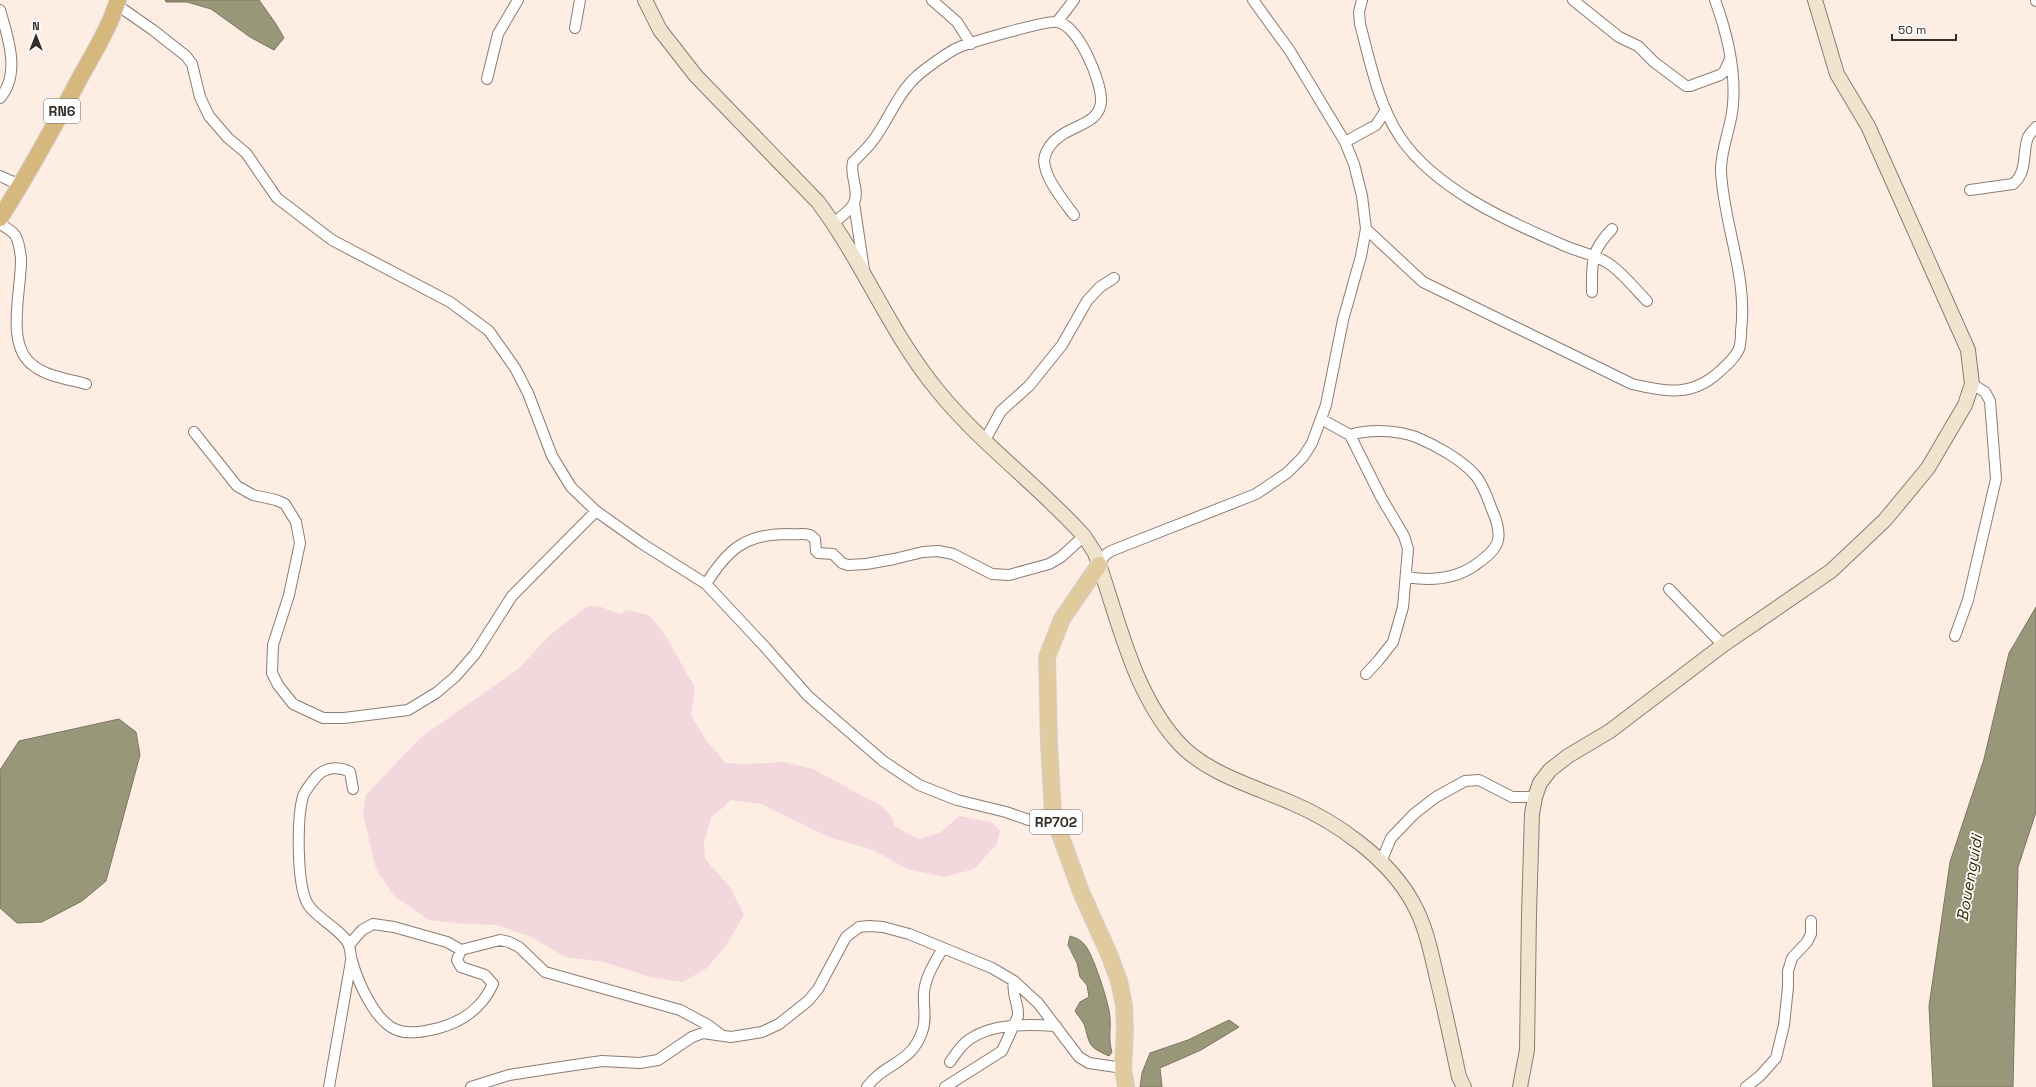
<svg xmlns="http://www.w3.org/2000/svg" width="2036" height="1087" font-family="'Space Grotesk',sans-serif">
	<rect width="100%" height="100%" fill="#fdede3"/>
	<path fill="#f2d8dc" d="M588,606L601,607L620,614L627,610L649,615L666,636L695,688L691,715L707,742L726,763L746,764L783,762L813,769L881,806L890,814L895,826L918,839L940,833L959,816L991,822L1000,830L997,844L974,869L945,877L907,869L873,850L829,837L761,804L731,800L711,818L704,843L705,859L730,887L744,915L727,944L707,968L683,982L650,977L604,962L565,957L531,937L497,925L465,924L429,920L394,896L376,869L363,814L366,795L420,738L518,669L550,635Z"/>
	<path fill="#989779" stroke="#7a7761" d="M165,0H259L276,24L284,38L274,50L250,37L211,9L187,2H166Z
		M2036,607V812L2018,867L2013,1087H1933L1929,1006L1950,862L1984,759L2009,653Z
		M119,719L136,732L140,755L106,881L82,901L42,922L17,923L0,908V770L19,741Z
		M1070,936C1077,938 1083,941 1087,948C1094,958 1110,1006 1110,1018C1111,1031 1108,1039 1112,1052L1109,1056C1089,1047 1090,1046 1085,1027C1084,1022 1078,1016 1075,1011L1080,1002L1089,997L1087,985L1080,977L1077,963L1068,945Z
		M1229,1020L1239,1027L1201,1050L1160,1068L1162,1087H1140L1142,1073L1150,1053L1188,1040Z"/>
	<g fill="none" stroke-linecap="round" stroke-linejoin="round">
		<defs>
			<path id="minor" d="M932,0L957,22L971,44
				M1362,0L1359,12L1360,24C1370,61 1378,104 1400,137C1435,189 1507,221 1563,245C1578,252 1594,254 1608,263C1622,272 1635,289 1647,301
				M1573,0L1619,37L1638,46L1654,62L1686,86H1690L1720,75L1724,72L1730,59
				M2036,0V1
				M117,5L153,30L186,56L192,64L200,97L209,116L228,138L246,153L277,198L332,240L450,302L489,331L515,368L528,393L552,456L571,487L596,511L641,543L706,584L765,647L808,696L883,761L919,785L957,800L1006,812L1029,820H1040L1053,815
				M0,10C8,37 21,74 0,98
				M1057,22L1074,0
				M575,28L580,0
				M487,79L498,34L518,0
				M1345,142L1376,125L1386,110
				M0,176L13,182L23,181
				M1970,190L2013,184C2028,172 2022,153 2028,137C2030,133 2034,130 2036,127
				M854,203L864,270
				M834,223C840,217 851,210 854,203C860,190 849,175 853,162C861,154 871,145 877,135C891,114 899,92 918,75C929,66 943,56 955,49C967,43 1047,20 1057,22C1078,24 1102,82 1101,101C1100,128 1062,124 1048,149C1045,154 1043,160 1045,166C1047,181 1065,203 1074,215
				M0,224C5,227 11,230 15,235C19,241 20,250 21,258C22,289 4,346 34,366C48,377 69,379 86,384
				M1366,229L1423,282L1632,384C1666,392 1692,397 1719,372C1727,365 1735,358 1739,349C1741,343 1741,336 1741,331C1748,277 1724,226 1721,172C1720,150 1732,126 1733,104C1736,68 1727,33 1715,0
				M1592,292C1592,262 1590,252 1612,229
				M1321,419L1350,435L1381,497L1404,536L1408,549L1403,607L1393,642L1378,661L1366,674
				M194,432L237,486L253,495L276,500L285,504L296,522L300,543L289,595L273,645L272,673L278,685L293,704L323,718H344L408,710L436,693L455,677L475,654L512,596L596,511
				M1350,435C1370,429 1396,430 1416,437C1435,445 1461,459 1475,475C1483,484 1488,499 1492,510C1496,518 1500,531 1498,540C1496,551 1482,560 1474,566C1453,580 1430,581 1407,577
				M985,440L1001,411L1029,386L1062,345L1087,301L1100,287L1114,278
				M1099,565L1105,555L1111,551L1256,494L1287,473L1303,457L1312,443L1326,405L1343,320L1361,256L1366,229L1362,196L1354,164L1345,142L1290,51L1253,0
				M706,584C728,549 745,534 788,534C795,535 803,533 810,535L815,539L816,551L818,553L833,554L842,563L848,565L866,564L894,559L923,552L938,551L953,554L992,574L1009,575L1049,564L1061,557L1084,536
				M1669,589L1723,645
				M1955,636L1968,600L1996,479L1990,401L1985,392L1972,384
				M353,789L350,772C339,766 326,767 317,776C312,782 306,789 303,796C297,818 296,888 309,906C318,919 345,932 349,946C351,951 350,956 352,961C358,982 375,1022 397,1030C410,1035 426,1031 439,1028C464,1021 482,1008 493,984L485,975L461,967L457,960L461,950
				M1381,862L1391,838L1414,814L1436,797L1465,781L1479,780L1512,797H1535
				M349,945L362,930L373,924L394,927L447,942L461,950L500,940L509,942L519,947L545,972L680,1010L708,1025L720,1034
				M950,1062C955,1055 959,1048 966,1042C989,1023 1027,1024 1056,1026
				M329,1087L351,961
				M471,1087L509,1075L561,1067L602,1061L640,1063L658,1060L692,1037L703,1033L731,1037L762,1032L779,1024L808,1001L818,989L846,937L859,927L869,926L883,927L909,934L992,968L1014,981L1038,1003L1079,1057L1089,1063L1123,1068
				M867,1087C884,1063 911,1064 922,1032C927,1020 923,1006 924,993C925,977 935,962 943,948
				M945,1087L1002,1051L1018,1016C1019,1004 1011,994 1014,981
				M1746,1087L1760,1076L1776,1058L1784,1025L1788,987V971L1792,958L1807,942L1811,934V921"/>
			<path id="secondary" d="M645,0L660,30L696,76L818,202C863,262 890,333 938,391C981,444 1038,485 1084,536L1095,553C1118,616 1131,688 1176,740C1204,773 1253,786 1292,803C1337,822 1389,859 1413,903C1426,926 1431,953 1437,978C1445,1011 1452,1044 1459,1077L1464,1087
				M1520,1087L1527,1050L1529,914L1532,814L1535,797L1540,783L1550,770L1568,756L1610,731L1723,645L1831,571L1885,520L1928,468L1965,405L1972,384L1968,350L1868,126L1837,74L1815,0"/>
			<path id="primary" d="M1099,565L1062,619L1047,657L1049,744L1053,815L1081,892L1109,954L1119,981L1124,1005L1125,1030L1123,1068L1126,1087"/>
			<path id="trunk" d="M0,218C30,171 56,123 82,74C95,51 110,26 118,0"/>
		</defs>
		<use href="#minor" stroke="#8d7c70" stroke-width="12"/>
		<use href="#secondary" stroke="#8d7c70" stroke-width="16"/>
		<use href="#primary" stroke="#d2d1d0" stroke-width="18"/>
		<use href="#trunk" stroke="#d2d1d0" stroke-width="18"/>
		<use href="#minor" stroke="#fff" stroke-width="10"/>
		<use href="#secondary" stroke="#f0e4ce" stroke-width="14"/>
		<use href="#primary" stroke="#e0ca9e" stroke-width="16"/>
		<use href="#trunk" stroke="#d6b87e" stroke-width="16"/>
	</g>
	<g text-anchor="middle" stroke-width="3.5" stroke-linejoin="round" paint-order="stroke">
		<g fill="#fefefe" stroke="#716c68" stroke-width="1">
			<rect x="44" y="99" width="36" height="24" rx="3"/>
			<rect x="1030" y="810" width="52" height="24" rx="3"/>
		</g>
		<g font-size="14" font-weight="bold" fill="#342d28">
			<text x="62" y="116">RN6</text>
			<text x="1056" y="827">RP702</text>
		</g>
		<g font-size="16" font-style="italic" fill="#312f05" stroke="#fefefe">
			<text transform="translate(1969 878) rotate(-80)" y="6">Bouenguidi</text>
		</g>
	</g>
	<g transform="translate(36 36)" stroke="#fefefe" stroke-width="3" paint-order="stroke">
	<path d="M0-3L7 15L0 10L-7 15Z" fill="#342d28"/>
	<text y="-6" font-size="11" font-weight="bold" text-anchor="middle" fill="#342d28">N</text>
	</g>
	<path d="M1892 34v6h64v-6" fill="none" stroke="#342d28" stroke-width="2"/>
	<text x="1898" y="34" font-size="12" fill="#342d28" stroke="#fefefe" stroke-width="3" paint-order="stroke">50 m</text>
</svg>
